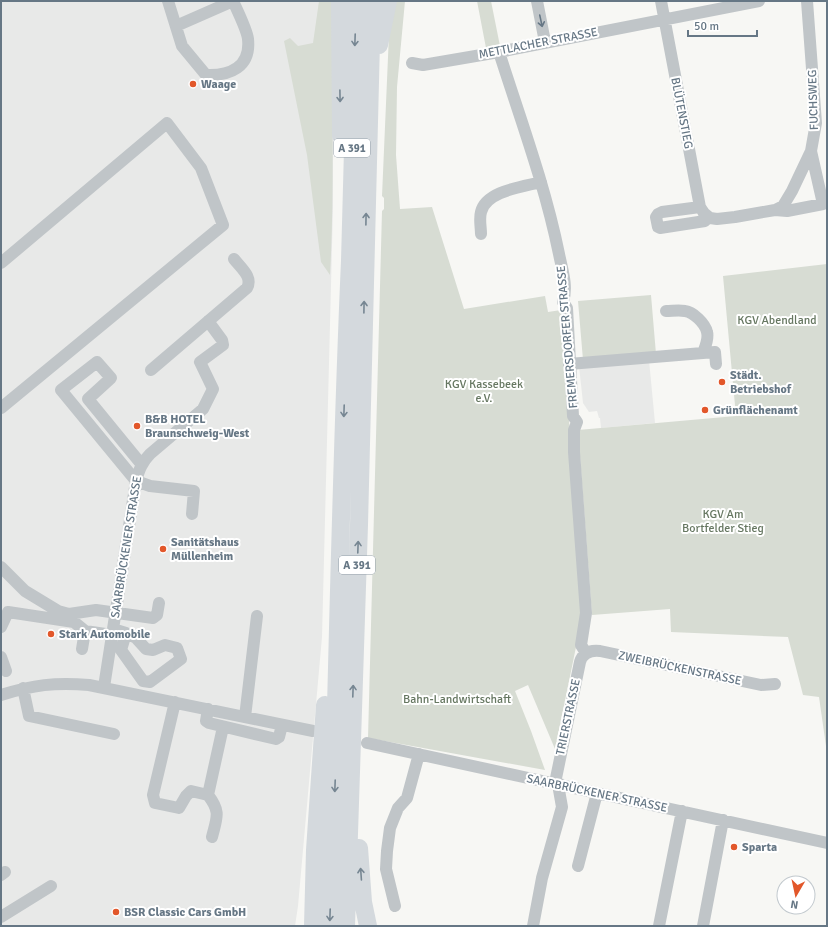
<svg xmlns="http://www.w3.org/2000/svg" width="828" height="927" font-family="Signika,sans-serif">
	<rect width="100%" height="100%" fill="#f7f7f4"/>
	<path fill="#e8e9e8" d="M1,1H333V207L322,637L298,906L295,926H1Z
		M649,360L655,423L601,428L600,418H599L597,411L589,412L583,403L579,366Z"/>
	<path fill="#d7dcd3" d="M319,1H333C331,92 335,184 330,275L321,262L307,155L284,41L290,38L298,46L313,43Z
		M395,1H405L397,87L396,155L400,209L432,207L464,309L545,296L548,312L561,310L583,613L555,749L528,685L515,691L531,731L545,770L368,738L382,211L384,209V198L382,196L389,34Z
		M477,1H491L500,46L486,48Z
		M827,264V753L819,697L803,695L788,637L671,632L670,609L592,615L578,430L736,416L723,276Z
		M651,295L656,354L583,360L578,301Z"/>
	<g fill="none" stroke-linecap="round" stroke-linejoin="round">
		<path stroke="#c0c5c8" stroke-width="12" d="M168,1L182,46L206,75C230,76 251,67 248,39C247,30 237,10 233,1
			M537,1L545,42
			M661,1L700,207L704,213L710,218L717,219L735,217L775,210L783,206L792,191L811,151L816,123L807,1
			M176,26L233,1
			M499,52C520,118 545,185 559,254C562,269 568,286 563,302L567,308L573,416L577,422L574,430V452L586,613L581,645L586,653
			M412,63L423,65L499,52L759,1
			M700,207L662,212L658,214L656,217L658,227L660,228L705,221L704,213
			M775,210L787,211L823,204L811,151
			M481,234C481,227 479,219 481,212C486,191 522,187 541,182
			M1,263L167,123L201,168L223,225L1,408
			M666,311C672,311 679,310 685,311C693,312 705,323 707,332C709,339 705,347 703,353
			M569,364L715,352L716,364
			M151,370L247,288C253,277 241,268 234,259
			M142,465L88,399L111,378L97,362L61,390L136,481L150,486L194,491L192,514
			M1,567L25,591L58,611L69,614L96,610L153,618L157,615L159,603
			M1,627L8,612L74,622L85,631L112,635
			M113,629L126,633L121,650L143,681L150,682L181,659L177,648L165,645L153,650L146,649L136,638L126,633
			M82,649L85,631
			M1,657L6,671
			M104,687L136,481C139,470 142,462 150,454L203,409L213,389L200,362L223,345L222,340L208,321
			M23,688L29,716L114,734
			M1,695C33,685 55,682 89,685L313,731
			M175,702L153,795L155,803L179,808L186,796L191,791L208,795
			M208,709L206,721L209,723L276,739L279,737L282,725
			M245,717L257,616
			M367,743L827,843
			M555,783L580,662C583,652 591,650 600,651L761,685L775,684
			M212,837C217,817 221,812 208,795L223,727
			M578,866L597,793
			M1,875L5,872
			M395,906L386,869L387,851L390,828L398,808L407,798L419,754
			M1,917L51,886
			M533,926L542,878L562,807L559,790L560,784
			M659,926L682,811
			M703,926L723,820"/>
		<path stroke="#d4d9dd" stroke-width="18" d="M340,1L341,136
			M379,45L388,1
			M359,848L363,902L368,926
			M313,926L315,850L325,705
			M330,926C337,704 340,483 350,261C353,175 354,88 357,1
			M346,926L359,525L372,1"/>
	</g>
	<defs><path id="oneway-shaft" d="M-6 0H5M1.5-3L5.5 0L1.5 3" fill="none" stroke-width="1.6" stroke-linecap="round" stroke-linejoin="round"/></defs>
	<use stroke="#667785" href="#oneway-shaft" transform="translate(541 21) rotate(78)"/>
	<g stroke="#768692">
		<use href="#oneway-shaft" transform="translate(355 40) rotate(92)"/>
		<use href="#oneway-shaft" transform="translate(340 96) rotate(89)"/>
		<use href="#oneway-shaft" transform="translate(366 219) rotate(-89)"/>
		<use href="#oneway-shaft" transform="translate(364 307) rotate(-89)"/>
		<use href="#oneway-shaft" transform="translate(344 411) rotate(92)"/>
		<use href="#oneway-shaft" transform="translate(358 547) rotate(-88)"/>
		<use href="#oneway-shaft" transform="translate(353 691) rotate(-88)"/>
		<use href="#oneway-shaft" transform="translate(335 786) rotate(92)"/>
		<use href="#oneway-shaft" transform="translate(361 874) rotate(-94)"/>
		<use href="#oneway-shaft" transform="translate(330 915) rotate(92)"/>
	</g>
	<g fill="#e2572a" stroke="#fff" stroke-width="1.5">
		<circle cx="193" cy="84" r="4"/>
		<circle cx="722" cy="382" r="4"/>
		<circle cx="705" cy="410" r="4"/>
		<circle cx="137" cy="426" r="4"/>
		<circle cx="163" cy="549" r="4"/>
		<circle cx="51" cy="634" r="4"/>
		<circle cx="734" cy="847" r="4"/>
		<circle cx="116" cy="912" r="4"/>
	</g>
	<g text-anchor="middle" stroke-width="4" stroke-linejoin="round" paint-order="stroke">
		<g fill="#fff" stroke="#94a0aa" stroke-width="1">
			<rect x="334" y="139" width="36" height="18" rx="3"/>
			<rect x="339" y="556" width="36" height="18" rx="3"/>
		</g>
		<g font-size="11" font-weight="bold" fill="#667785">
			<text x="352" y="152">A 391</text>
			<text x="357" y="569">A 391</text>
		</g>
		<g font-size="12" fill="#667785" stroke="#fff">
			<text transform="translate(538 43) rotate(-11)" y="4">METTLACHER STRASSE</text>
			<text transform="translate(813 100) rotate(-92)" y="4">FUCHSWEG</text>
			<text transform="translate(682 113) rotate(79)" y="4">BLÜTENSTIEG</text>
			<text transform="translate(567 337) rotate(-95)" y="4">FREMERSDORFER STRASSE</text>
			<text transform="translate(126 547) rotate(-81)" y="4">SAARBRÜCKENER STRASSE</text>
			<text transform="translate(680 668) rotate(12)" y="4">ZWEIBRÜCKENSTRASSE</text>
			<text transform="translate(568 717) rotate(-78)" y="4">TRIERSTRASSE</text>
			<text transform="translate(597 793) rotate(12)" y="4">SAARBRÜCKENER STRASSE</text>
		</g>
		<g font-size="12" font-weight="bold" fill="#667785" stroke="#fff" text-anchor="start">
			<text x="201" y="88">Waage</text>
			<text x="730" y="379">Städt.<tspan x="730" dy="14">Betriebshof</tspan></text>
			<text x="713" y="414">Grünflächenamt</text>
			<text x="145" y="423">B&amp;B HOTEL<tspan x="145" dy="14">Braunschweig-West</tspan></text>
			<text x="171" y="546">Sanitätshaus<tspan x="171" dy="14">Müllenheim</tspan></text>
			<text x="59" y="638">Stark Automobile</text>
			<text x="742" y="851">Sparta</text>
			<text x="124" y="916">BSR Classic Cars GmbH</text>
		</g>
		<g font-size="12" fill="#667761" stroke="#fff">
			<text x="777" y="324">KGV Abendland</text>
			<text x="484" y="388">KGV Kassebeek<tspan x="484" dy="14">e.V.</tspan></text>
			<text x="723" y="518">KGV Am<tspan x="723" dy="14">Bortfelder Stieg</tspan></text>
			<text x="457" y="703">Bahn-Landwirtschaft</text>
		</g>
	</g>
	<rect width="828" height="927" fill="none" stroke="#667785" stroke-width="4"/>
	<g transform="translate(796 895) rotate(189)"><circle r="19" fill="#ffffff" stroke="#c2c9ce"/>
	<path d="M0-3L7 15L0 10L-7 15Z" fill="#e2572a"/>
	<text y="-6" font-size="11" font-weight="bold" text-anchor="middle" fill="#667785">N</text>
	</g>
	<path d="M688 30v6h69v-6" fill="none" stroke="#667785" stroke-width="2"/>
	<text x="694" y="30" font-size="12" fill="#667785" stroke="#ffffff" stroke-width="3" paint-order="stroke">50 m</text>
</svg>
